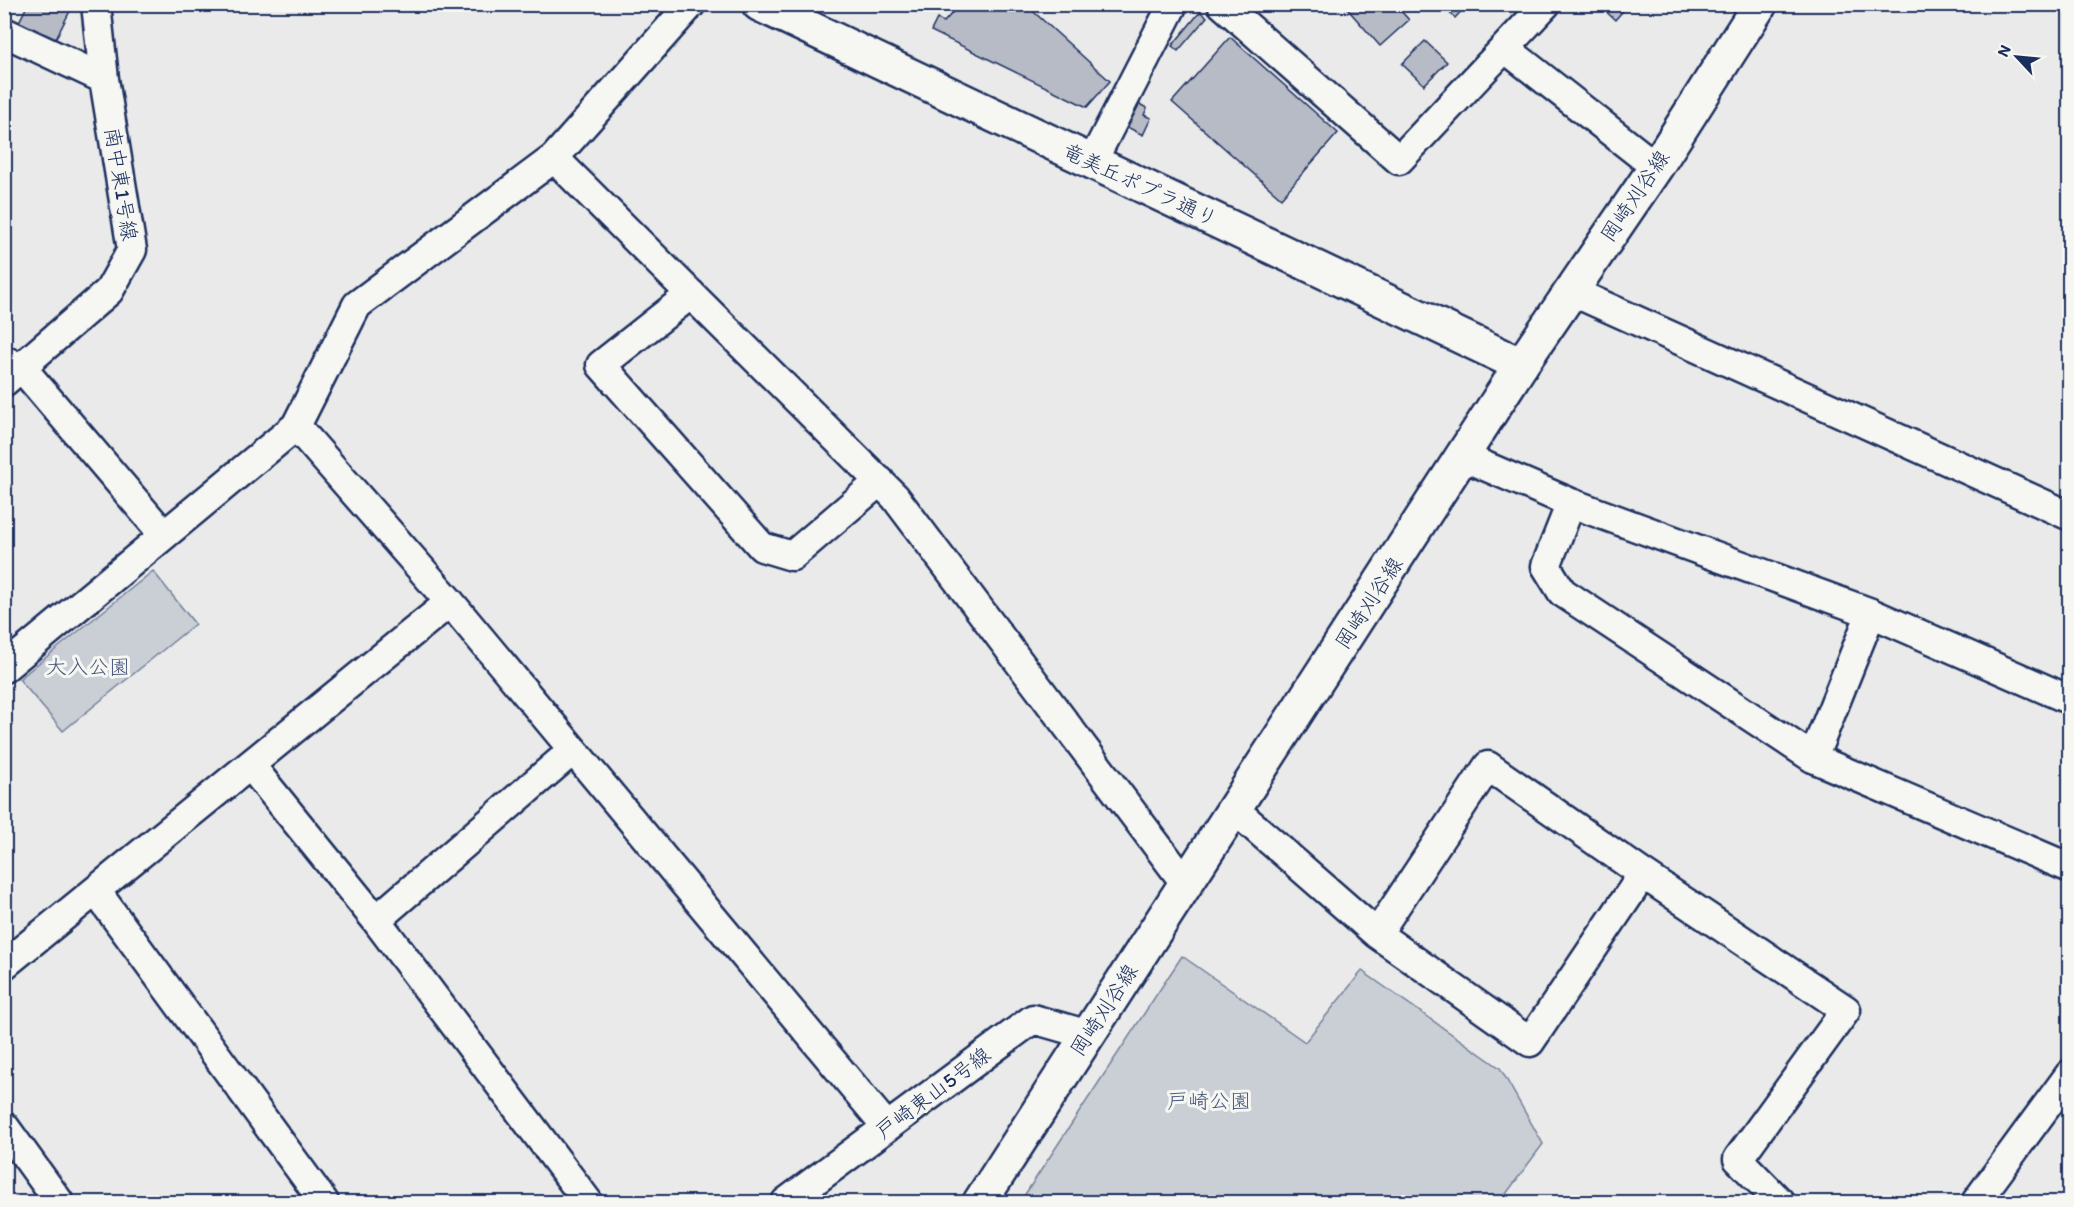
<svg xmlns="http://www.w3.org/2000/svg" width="2074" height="1207" font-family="Itim,'Klee One',sans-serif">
	<rect width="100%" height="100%" fill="#e9eae9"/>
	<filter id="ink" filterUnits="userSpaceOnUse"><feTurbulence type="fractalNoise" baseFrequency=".0167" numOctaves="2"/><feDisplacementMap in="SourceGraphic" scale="12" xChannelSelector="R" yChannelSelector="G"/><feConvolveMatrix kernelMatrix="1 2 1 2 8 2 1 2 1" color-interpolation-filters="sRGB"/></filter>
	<g filter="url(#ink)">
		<path fill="#caced5" stroke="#727e9a" stroke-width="1.5" d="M153,571L195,624L63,731L19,679Z
			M1182,956L1305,1042L1362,971L1500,1068L1543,1144L1500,1202H1020Z"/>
		<path fill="#b6bbc6" stroke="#1b2f5e" stroke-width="1.5" d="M28,4H67L65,8L70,11L55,40L19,22Z
			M960,4H1025L1110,81L1087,107L931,31L937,19L944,22Z
			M1343,4H1404L1406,7L1401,11L1409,20L1380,46Z
			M1441,4H1468L1455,18Z
			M1598,4H1629L1615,20Z
			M1200,12L1207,17L1178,51L1172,46Z
			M1230,37L1338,133L1281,198L1172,102Z
			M1425,41L1447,62L1424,85L1402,64Z
			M1139,104L1147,108L1144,115L1151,118L1143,135L1127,127Z"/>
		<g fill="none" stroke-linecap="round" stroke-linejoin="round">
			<defs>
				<path id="street" d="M1222,4L1399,160L1546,4
					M4,32L104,79
					M1506,49L1656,167
					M554,158L895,497L1186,884
					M1092,162L1173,4
					M1571,291L2070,516
					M691,294L601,365L762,547L792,556L880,481
					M6,361L22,368L164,535
					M4,382L109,291L132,250L104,79L96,4
					M296,426L450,602L887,1127
					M1464,457L1571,503L1871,613L2070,700
					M1571,503L1546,566L1562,592L1813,758L2070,868
					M4,668L296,426L357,305L554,158L691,4
					M1813,758L1871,613
					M251,766L376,920L588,1202
					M1235,810L1377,934L1530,1042L1643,874L1846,1010L1738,1159L1780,1202
					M96,891L324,1202
					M376,920L572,751
					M1377,934L1488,766L1643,874
					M4,965L450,602
					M4,1126L59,1202
					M786,1202L1033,1019L1089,1035
					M1976,1202L2070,1074"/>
				<path id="secondary" d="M759,4L1521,365"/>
				<path id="primary" d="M980,1202L1521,365L1656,167L1760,4"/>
			</defs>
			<use href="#street" stroke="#1b2f5e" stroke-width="33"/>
			<use href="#secondary" stroke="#1b2f5e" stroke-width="38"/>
			<use href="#primary" stroke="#1b2f5e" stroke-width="38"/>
			<use href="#street" stroke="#f6f6f2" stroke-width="28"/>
			<use href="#secondary" stroke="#f6f6f2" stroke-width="33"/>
			<use href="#primary" stroke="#f6f6f2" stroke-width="33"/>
		</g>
	</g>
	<g text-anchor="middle" stroke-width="6" stroke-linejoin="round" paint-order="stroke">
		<g font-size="21" fill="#1b2f5e" stroke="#f6f6f2">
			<text transform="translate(121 184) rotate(81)" y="7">南中東1号線</text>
			<text transform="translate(1140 185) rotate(25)" y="7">竜美丘ポプラ通り</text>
			<text transform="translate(1635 196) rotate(-56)" y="7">岡崎刈谷線</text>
			<text transform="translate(1369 603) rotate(-57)" y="7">岡崎刈谷線</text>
			<text transform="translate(1104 1010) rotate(-57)" y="7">岡崎刈谷線</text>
			<text transform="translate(933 1093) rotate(-37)" y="7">戸崎東山5号線</text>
		</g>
		<g font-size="21" fill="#47577c" stroke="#f6f6f2">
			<text x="88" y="674">大入公園</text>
			<text x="1209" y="1108">戸崎公園</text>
		</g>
	</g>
	<rect width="2074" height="1207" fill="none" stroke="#f6f6f2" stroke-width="24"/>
	<rect x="12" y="12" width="2050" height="1183" fill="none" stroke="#1b2f5e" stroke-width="2" filter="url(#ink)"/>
	<g transform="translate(2017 57) rotate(296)" stroke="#f6f6f2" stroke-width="4.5" paint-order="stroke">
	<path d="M0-4.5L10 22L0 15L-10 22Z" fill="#1b2f5e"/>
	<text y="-9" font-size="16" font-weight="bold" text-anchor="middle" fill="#1b2f5e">N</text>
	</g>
</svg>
